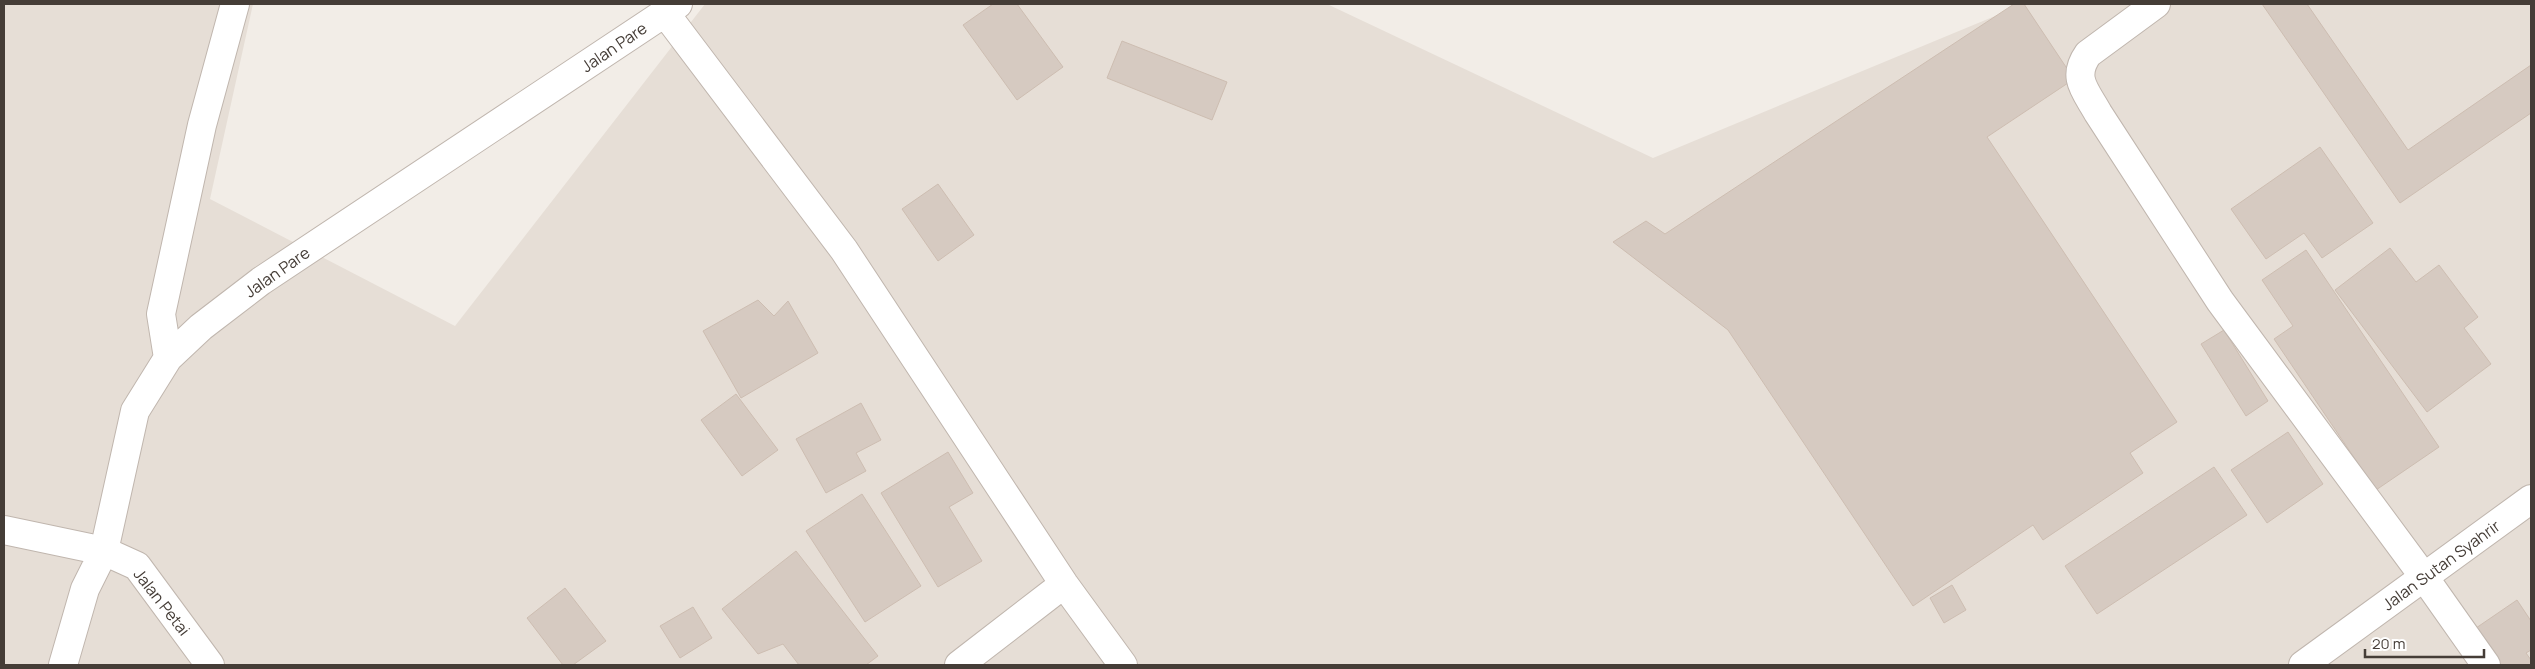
<svg xmlns="http://www.w3.org/2000/svg" width="2535" height="669" font-family="Manrope,sans-serif">
	<rect width="100%" height="100%" fill="#f2ede7"/>
	<path fill="#e6ded6" d="M4,4H253L210,199L455,326L705,4H1327L1653,158L2024,4H2531V665H4Z"/>
	<path fill="#d6cac1" stroke="#cdbdb1" d="M993,4H1017L1063,67L1017,100L963,25Z
		M2014,4H2024L2074,79L1987,137L2177,422L2130,453L2143,473L2043,540L2033,525L1913,606L1728,330L1613,242L1646,221L1665,234Z
		M2262,4H2307L2408,150L2531,65V113L2400,203Z
		M1122,41L1227,82L1212,120L1107,78Z
		M2320,147L2373,223L2322,258L2304,233L2266,259L2231,209Z
		M938,184L974,235L938,261L902,209Z
		M2390,248L2416,282L2439,265L2478,317L2464,328L2491,364L2427,412L2335,290Z
		M2306,250L2439,447L2376,490L2274,339L2293,326L2262,280Z
		M758,300L774,316L788,301L818,353L741,398L703,331Z
		M2224,330L2268,401L2246,416L2201,344Z
		M736,394L778,450L742,476L701,420Z
		M861,403L881,440L856,453L866,471L826,493L796,439Z
		M2288,432L2323,484L2267,523L2231,470Z
		M948,452L973,493L949,507L982,561L938,587L881,493Z
		M2214,467L2247,515L2097,614L2065,566Z
		M862,494L921,586L865,622L806,531Z
		M796,551L878,656L866,665H799L783,644L758,654L722,609Z
		M1952,585L1966,610L1944,623L1930,598Z
		M565,588L606,641L573,665H563L527,618Z
		M2517,600L2531,621V650L2526,653L2531,660V665H2474L2457,641Z
		M693,607L712,638L680,658L660,626Z"/>
	<g fill="none" stroke-linecap="round" stroke-linejoin="round">
		<defs>
			<path id="minor" d="M2156,4L2088,54C2071,78 2086,91 2098,113L2220,301L2424,577L2486,665
				M665,13L844,250L1064,584L1123,665
				M168,358L161,314L202,125L235,4
				M4,530L104,551L137,566L210,665
				M63,665L85,589L104,551L135,411L168,358L201,327L261,281L678,4
				M959,665L1064,584
				M2303,665L2531,499"/>
		</defs>
		<use href="#minor" stroke="#c0b6ae" stroke-width="30"/>
		<use href="#minor" stroke="#fff" stroke-width="28"/>
	</g>
	<g text-anchor="middle" stroke-width="4" stroke-linejoin="round" paint-order="stroke">
		<g font-size="16" fill="#453d37" stroke="#fff">
			<text transform="translate(614 47) rotate(-34)" y="6">Jalan Pare</text>
			<text transform="translate(277 272) rotate(-35)" y="6">Jalan Pare</text>
			<text transform="translate(2441 565) rotate(-36)" y="6">Jalan Sutan Syahrir</text>
			<text transform="translate(162 602) rotate(52)" y="6">Jalan Petai</text>
		</g>
	</g>
	<rect width="2535" height="669" fill="none" stroke="#453d37" stroke-width="10"/>
	<path d="M2365 649v8h119v-8" fill="none" stroke="#453d37" stroke-width="2.5"/>
	<text x="2372" y="649" font-size="15" fill="#453d37" stroke="#ffffff" stroke-width="4" paint-order="stroke">20 m</text>
</svg>
